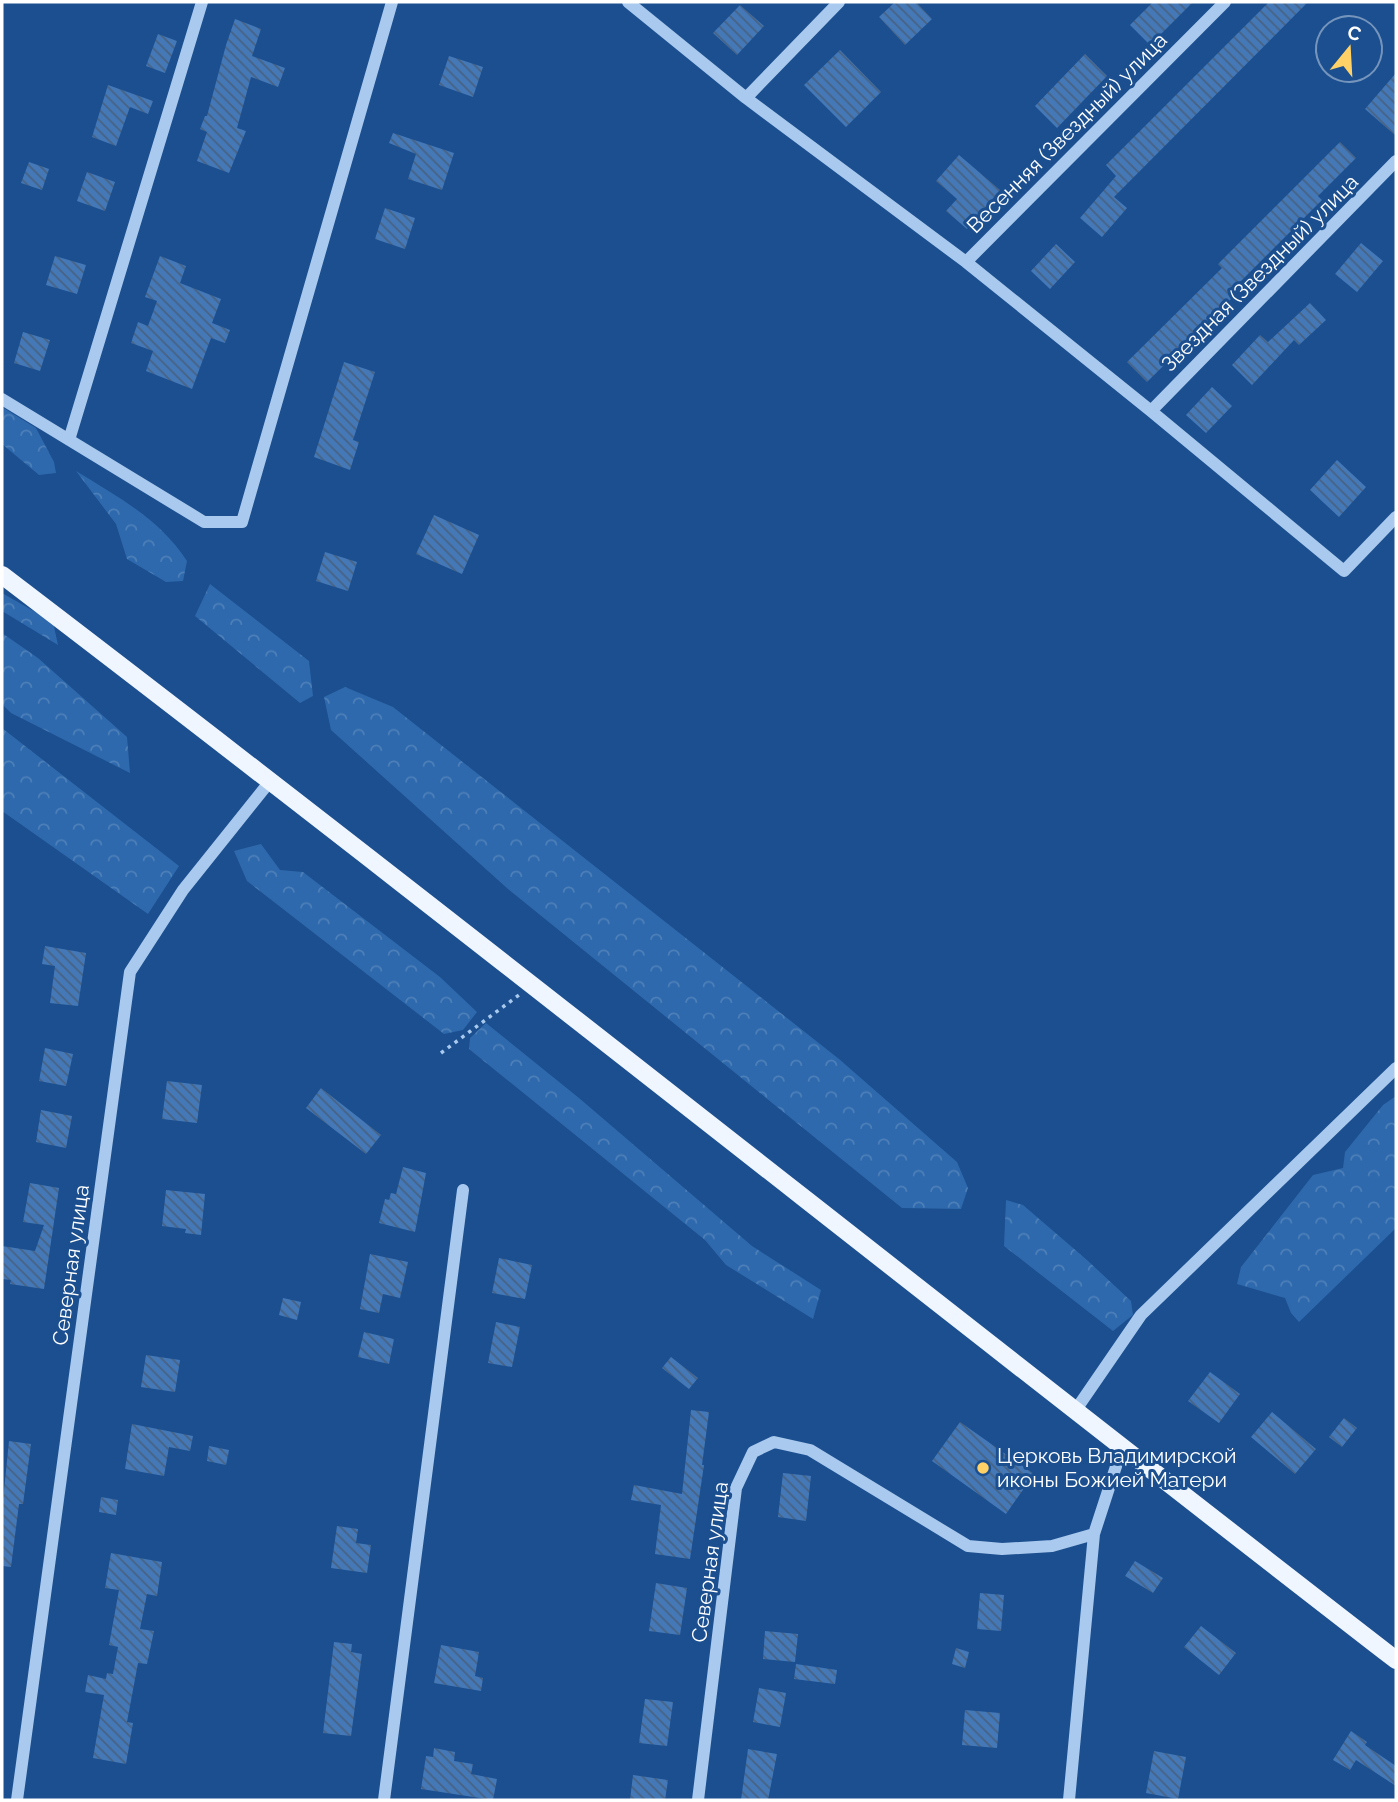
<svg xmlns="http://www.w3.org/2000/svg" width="1398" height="1802" font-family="Raleway,sans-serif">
	<defs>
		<pattern id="forest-crowns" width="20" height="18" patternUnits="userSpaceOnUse" patternTransform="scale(1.75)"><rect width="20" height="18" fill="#2e69ad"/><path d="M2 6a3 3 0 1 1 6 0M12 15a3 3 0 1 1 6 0" fill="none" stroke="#4d80b9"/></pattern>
		<pattern id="building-back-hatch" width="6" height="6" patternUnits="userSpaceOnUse" patternTransform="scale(1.75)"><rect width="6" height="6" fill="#4478b7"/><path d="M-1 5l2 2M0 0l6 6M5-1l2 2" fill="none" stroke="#486282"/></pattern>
	</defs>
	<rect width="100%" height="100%" fill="#1b4f8f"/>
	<path fill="url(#forest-crowns)" d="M2,407L36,428L54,462L56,473L39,475L2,444Z
		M76,471C118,497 160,519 187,561L183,581L166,582L127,559L116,524Z
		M210,584L309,661L313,696L300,703L195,616Z
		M2,593L53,622L58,645L2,611Z
		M2,633L38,658L127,737L130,773L11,713L2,704Z
		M345,687L393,707L839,1059L957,1162L968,1188L961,1209L902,1208L508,889L331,730L324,697Z
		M2,728L179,866L148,914L2,811Z
		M261,844L280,870L303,872L440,977L477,1012L463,1030L444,1034L247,881L234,851Z
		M486,1023L579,1098L752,1246L821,1290L813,1319L726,1265L705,1240L469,1049L470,1038Z
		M1396,1096V1228L1299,1322L1291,1313L1285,1298L1237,1284L1241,1267L1313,1175L1343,1168L1345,1152L1383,1105Z
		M1006,1200L1023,1205L1087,1260L1131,1301L1133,1315L1113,1331L1004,1246Z"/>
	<path fill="url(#building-back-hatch)" d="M895,2H916L932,19L905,45L879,17Z
		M1153,2H1193L1150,45L1130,25Z
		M1269,2H1308L1114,197L1127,208L1102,237L1080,218L1116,176L1106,165Z
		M740,5L764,26L737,55L713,33Z
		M235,19L261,29L252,56L285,68L278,87L251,77L237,128L246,131L229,173L197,161L207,132L200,129L205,116H207L226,45Z
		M158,34L177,41L165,73L146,66Z
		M840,50L881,92L846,127L804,85Z
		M1085,54L1107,76L1057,128L1035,106Z
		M449,56L483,67L473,97L439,85Z
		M1396,73V136L1365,109Z
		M108,85L153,101L148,114L130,107L116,146L92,137Z
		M393,133L454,153L442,190L408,179L416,154L389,143Z
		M1340,142L1356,158L1318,196L1322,200L1228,294L1232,298L1147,382L1127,362L1222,268L1218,264Z
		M959,155L1000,190L967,229L946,211L957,199L936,181Z
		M29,162L49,169L42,190L21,183Z
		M87,172L115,182L105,211L77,201Z
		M385,208L415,218L405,249L375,239Z
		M1361,243L1383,261L1357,292L1335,274Z
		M1056,244L1075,262L1050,289L1031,271Z
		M55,256L86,265L77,294L46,285Z
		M160,256L186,266L180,283L221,299L212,323L230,330L225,343L211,338L192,389L146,371L153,351L131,343L138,322L148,326L157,301L145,297Z
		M1310,303L1326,320L1299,345L1294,340L1252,385L1232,365L1260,335L1268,342Z
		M23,332L50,340L40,371L14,363Z
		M344,362L375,372L353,440L359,442L350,470L314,457Z
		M1212,387L1232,406L1206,433L1186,415Z
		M1337,460L1366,487L1339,517L1310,490Z
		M434,515L479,535L462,574L416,554Z
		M325,552L357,562L348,591L316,581Z
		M45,946L86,953L78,1006L50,1003L55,966L42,964Z
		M45,1048L73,1054L66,1086L39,1081Z
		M167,1081L202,1085L197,1123L162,1119Z
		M321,1088L381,1135L366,1154L306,1108Z
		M41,1110L72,1116L66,1148L36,1142Z
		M403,1167L426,1173L415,1232L379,1223L385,1199L389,1200L391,1193L396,1194Z
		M30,1183L59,1188L44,1289L10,1284L11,1280L2,1279V1246L35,1251L44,1225L23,1222Z
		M166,1190L205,1194L201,1235L185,1233L186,1229L162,1226Z
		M370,1254L408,1262L400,1298L383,1294L379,1313L360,1309Z
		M499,1258L532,1265L525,1299L492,1293Z
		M283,1298L301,1302L297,1320L279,1315Z
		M496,1322L520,1327L512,1367L488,1363Z
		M364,1332L394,1339L389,1364L358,1357Z
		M146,1355L180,1360L175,1392L141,1387Z
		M671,1357L698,1378L689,1389L662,1368Z
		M1210,1372L1240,1394L1219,1423L1188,1401Z
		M691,1410L709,1412L702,1465H704L690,1559L655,1554L661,1505L631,1500L634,1485L682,1494Z
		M1272,1412L1316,1449L1295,1474L1251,1437Z
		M1344,1418L1357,1428L1342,1447L1329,1437Z
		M960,1422L1034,1474L1006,1514L932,1461Z
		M132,1424L193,1436L190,1451L169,1447L164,1476L125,1469Z
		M9,1441L31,1444L23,1504H19L11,1567L2,1566V1510Z
		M209,1446L229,1450L226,1465L207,1461Z
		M783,1473L811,1476L806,1521L778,1517Z
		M101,1497L118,1500L116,1515L99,1512Z
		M337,1526L358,1529L356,1543L371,1545L367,1573L331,1568Z
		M111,1553L162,1562L157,1596L147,1594L140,1629L154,1631L147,1664L138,1663L127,1722L133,1723L126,1764L93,1758L104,1695L85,1692L88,1675L106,1679L107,1673L113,1674L118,1647L109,1645L119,1590L105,1588Z
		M1135,1561L1163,1578L1153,1593L1125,1576Z
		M656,1583L687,1588L680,1635L649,1631Z
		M980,1593L1004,1595L1001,1631L977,1629Z
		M1201,1626L1236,1653L1219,1675L1184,1647Z
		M765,1631L798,1634L795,1662L763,1659Z
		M334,1642L352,1644L351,1652L362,1654L351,1736L323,1733Z
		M441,1645L479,1652L475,1676L483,1678L481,1691L434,1683Z
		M956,1648L969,1652L965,1668L952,1664Z
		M796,1664L837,1670L835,1684L794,1679Z
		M759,1688L786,1693L780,1727L753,1722Z
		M645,1699L673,1702L667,1746L639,1743Z
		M965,1710L1000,1713L997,1748L962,1745Z
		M1351,1731L1367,1742L1365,1745L1396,1766V1786L1356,1760L1350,1770L1333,1760Z
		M434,1748L455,1752L454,1761L473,1764L471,1774L497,1779L493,1800L421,1789L426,1756L433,1757Z
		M748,1749L777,1754L768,1800H741Z
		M1154,1751L1186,1757L1178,1799L1146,1793Z
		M633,1775L668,1780L665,1800H630Z"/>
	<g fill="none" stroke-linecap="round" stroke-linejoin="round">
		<path stroke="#a9c9ee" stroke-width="3.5" stroke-dasharray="3.5 5" stroke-linecap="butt" d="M441,1053L519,995"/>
		<path stroke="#a9c9ee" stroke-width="12" d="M628,2L746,98L966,262L1151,411L1344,571L1396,517
			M746,98L839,2
			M966,262L1225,2
			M2,399L204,522H242L392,2
			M1151,411L1396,161
			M69,440L202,2
			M1075,1411L1141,1315L1396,1068
			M17,1800L130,972L183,890L271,780
			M384,1800L463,1190
			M698,1800L736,1488L753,1452L774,1442L810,1450L968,1546L1002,1549L1052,1546L1094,1534
			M1069,1800L1094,1534L1122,1448"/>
		<path stroke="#f0f6ff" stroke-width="18" d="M2,575C470,932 930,1300 1396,1660"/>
	</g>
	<circle fill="#ffd166" stroke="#1b4f8f" stroke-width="2.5" cx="983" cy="1468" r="7"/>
	<g text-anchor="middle" stroke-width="6" stroke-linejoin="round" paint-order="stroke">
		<g font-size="21" fill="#fff" stroke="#1b4f8f">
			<text transform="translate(1067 133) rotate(-45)" y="7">Весенняя (Звездный) улица</text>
			<text transform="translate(1260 273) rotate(-45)" y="7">Звездная (Звездный) улица</text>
			<text transform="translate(71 1265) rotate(-82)" y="7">Северная улица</text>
			<text transform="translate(710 1562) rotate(-82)" y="7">Северная улица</text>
		</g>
		<g font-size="21" fill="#fff" stroke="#1b4f8f" text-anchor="start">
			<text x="997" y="1463">Церковь Владимирской<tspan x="997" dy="24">иконы Божией Матери</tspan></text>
		</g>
	</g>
	<rect width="1398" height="1802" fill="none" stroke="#ffffff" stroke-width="7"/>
	<g transform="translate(1349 49) rotate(18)"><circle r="33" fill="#1b4f8f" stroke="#7695bc" stroke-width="2"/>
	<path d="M0-5L12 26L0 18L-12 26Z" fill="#ffd166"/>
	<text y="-10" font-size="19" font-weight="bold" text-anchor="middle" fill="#ffffff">С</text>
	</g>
</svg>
